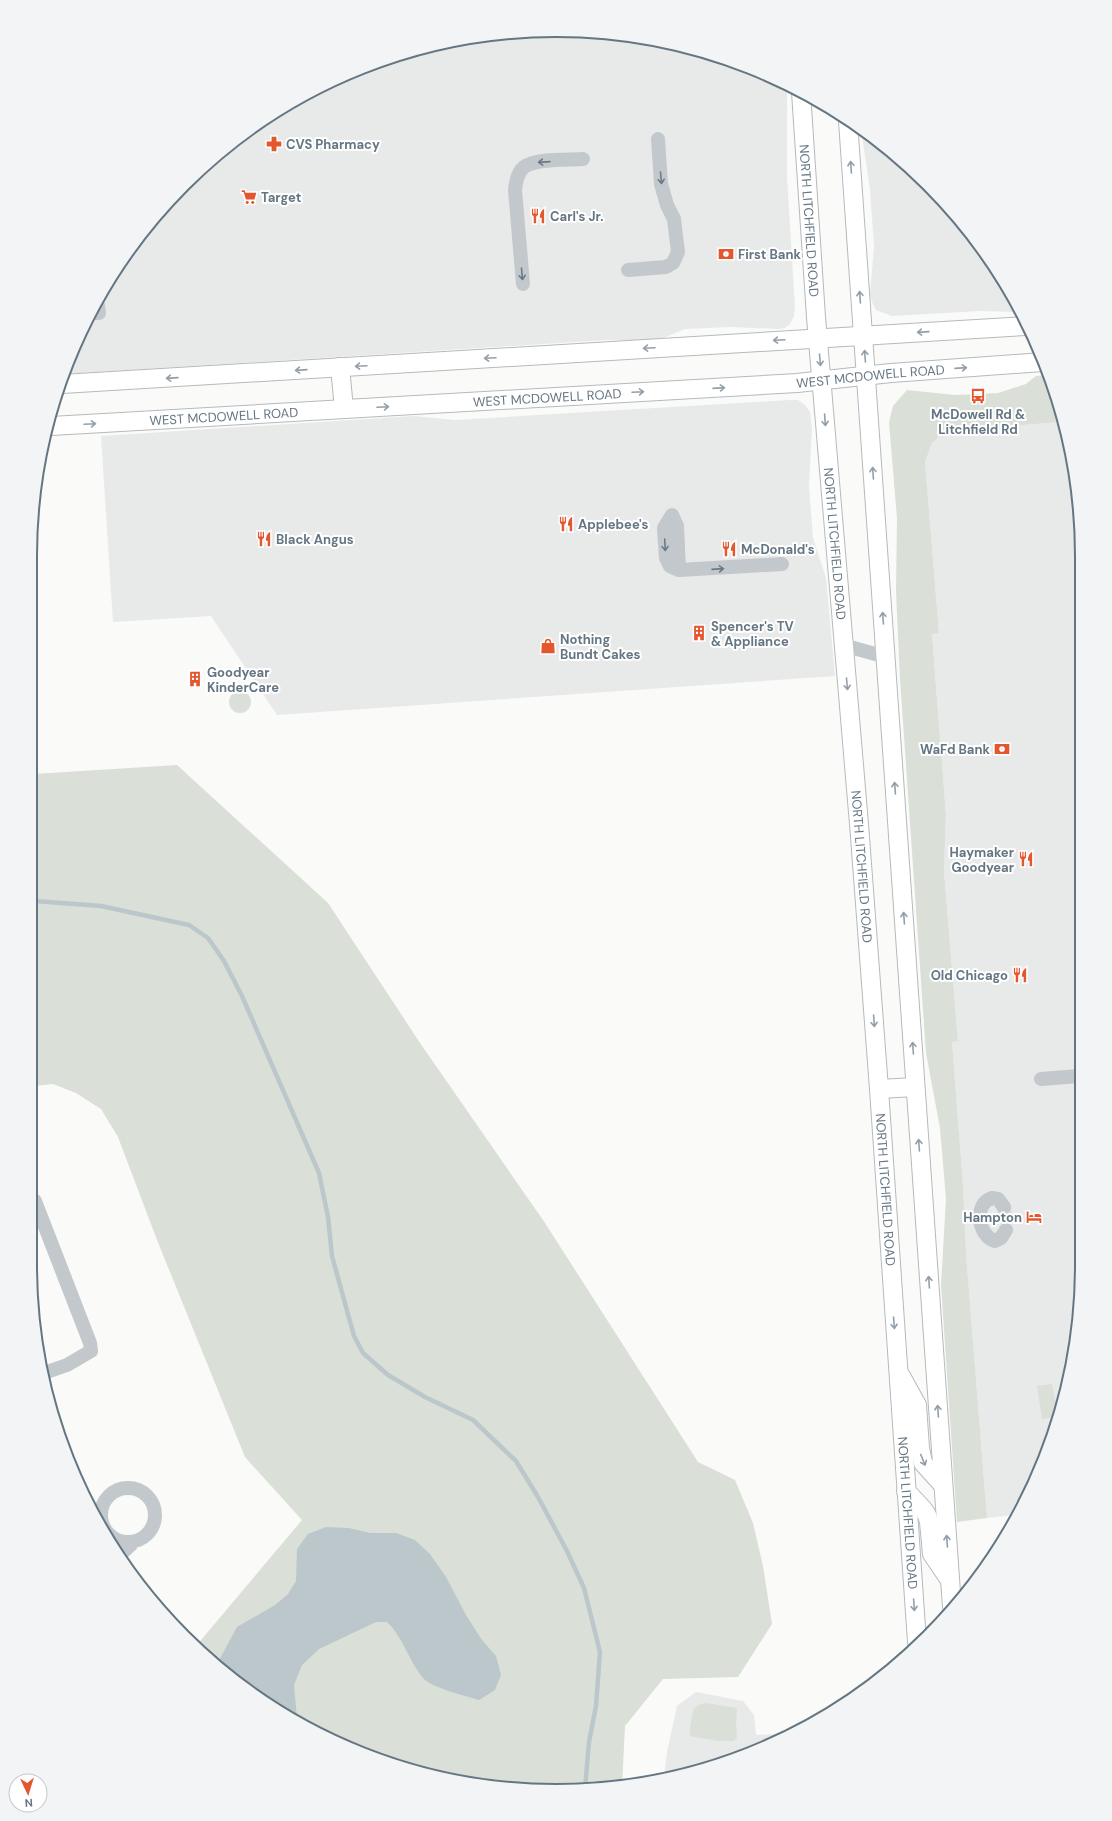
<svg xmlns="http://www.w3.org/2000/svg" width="1112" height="1821" font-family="'DM Sans',sans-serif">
	<rect width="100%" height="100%" fill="#fafaf8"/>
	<path fill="#e8e9e9" d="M590,31L692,48L787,84V177L795,307L794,316L790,324L785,328L779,329L730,327L685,329L658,340H607L65,374L70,355L139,236L209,161L293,101L387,58L487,35Z
		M861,129L876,139L952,209L1012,293L1020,312L980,311L892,316L876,310L872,302L870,294L874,247L870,190Z
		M790,400H798L805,405L810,412L812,428L809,486L813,538L826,578L835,676L277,715L211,616L113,622L101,436L414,416L455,420Z
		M1061,422L1081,521L1078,1333L1042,1466L1014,1515L987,1518L966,1253L963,1185L952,1042L958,1041L944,871L946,815L932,633L939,632L925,462L932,443L945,431Z
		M696,1692L743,1701L754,1715L756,1735L795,1733L725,1763L664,1777L667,1752L677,1706Z"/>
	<path fill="#dadfd7" d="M1049,375L1054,387L1061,422L945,431L932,443L925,462L939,633L932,634L946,815L944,871L958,1041L952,1042L963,1185L966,1253L987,1518L957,1522L941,1285L946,1199L940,1128L926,1053L900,679L896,591L897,518L889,422L893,406L907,390L955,395L998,393L1026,384L1036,376Z
		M229 702a11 11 0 1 1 22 0a11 11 0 1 1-22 0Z
		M177,765L328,903L420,1043L545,1223L698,1462L735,1480L753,1523L763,1566L772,1624L738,1677L663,1679L625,1726L622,1787L556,1791L454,1781L387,1763L264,1702L196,1646L302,1520L245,1457L157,1240L118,1137L101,1109L76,1093L53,1084L35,1086L34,774Z
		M1052,1384L1057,1411L1055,1417L1042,1419L1037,1386Z
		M706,1703L737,1708L736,1724L737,1738L734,1741H718L690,1736C689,1732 692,1714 694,1709C697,1705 701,1704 706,1703Z"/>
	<path fill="#bbc7cb" d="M326,1527L349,1528L370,1533H396L415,1540L430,1554L446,1577L466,1615L482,1640L496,1656L501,1675L495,1690L479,1700C466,1696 433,1688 424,1679C409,1662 404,1638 387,1622H376L319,1649L302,1665L294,1685L297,1719L264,1702L217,1664L237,1627L275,1605L288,1594L296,1581L297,1549L308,1534Z"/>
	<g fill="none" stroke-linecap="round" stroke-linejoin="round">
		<path stroke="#bbc7cb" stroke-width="4.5" d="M35,901L101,906L189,925L208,938L224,961L242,996L319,1173L328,1217L332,1256L354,1336L363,1353L388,1375L425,1397L473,1420L516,1461L538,1497L567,1551L584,1588L600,1652L596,1706L589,1742L585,1789"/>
		<path stroke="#d5d9db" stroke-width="14" stroke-dasharray="14 7" stroke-linecap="butt" d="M1004,1207L1006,1230"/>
		<defs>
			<g id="major">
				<path id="s1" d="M801,92L816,317L859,824L879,1089L917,1642"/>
				<path d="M848,121L952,1607"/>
				<path d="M340,367L344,409"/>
				<path d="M62,384L1026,326"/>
				<path id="s2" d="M51,426L797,383L891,373L1043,362"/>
				<path d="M879,1089L915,1087"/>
				<path d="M901,1376L917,1405L920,1448L923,1463L943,1485"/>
				<path d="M906,1491L923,1509L927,1515L929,1522L932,1554L949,1579"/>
			</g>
		</defs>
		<use href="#major" stroke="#b5babe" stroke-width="20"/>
		<path stroke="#c3c8cc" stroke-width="14" d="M628,270L666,267L673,263L678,252L674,219L667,205L661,184L658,139
			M523,284L515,190C516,182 517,173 524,167C535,158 568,160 583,159
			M94,313H99L98,306
			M672,515L664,528L666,558L670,566L679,570L782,564
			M672,515L677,526L679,570
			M843,645L886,657
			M1041,1079L1079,1076
			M35,1201L90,1343L91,1351L67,1365L44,1373
			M1004,1207L998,1199L992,1198C973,1204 978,1236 995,1241L1001,1238L1006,1230
			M101 1515a27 27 0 1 1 54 0a27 27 0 1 1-54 0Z
			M120,1555L135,1541"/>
		<use href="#major" stroke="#fff" stroke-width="18"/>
	</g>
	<defs><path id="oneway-shaft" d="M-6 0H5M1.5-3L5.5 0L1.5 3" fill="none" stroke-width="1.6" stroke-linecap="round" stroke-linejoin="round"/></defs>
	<g stroke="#6a7a87">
		<use href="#oneway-shaft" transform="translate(544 162) rotate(176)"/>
		<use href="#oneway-shaft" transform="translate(661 178) rotate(85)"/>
		<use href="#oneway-shaft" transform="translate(522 274) rotate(85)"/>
		<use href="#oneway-shaft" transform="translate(665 545) rotate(87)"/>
		<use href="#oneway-shaft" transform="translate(718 569) rotate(-4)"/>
	</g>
	<g stroke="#939fa8">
		<use href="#oneway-shaft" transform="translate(851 167) rotate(-94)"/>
		<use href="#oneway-shaft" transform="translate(860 297) rotate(-94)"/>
		<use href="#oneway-shaft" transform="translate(923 332) rotate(176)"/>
		<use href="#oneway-shaft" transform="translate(779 340) rotate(177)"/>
		<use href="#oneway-shaft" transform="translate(649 348) rotate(177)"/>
		<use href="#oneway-shaft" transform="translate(865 356) rotate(-94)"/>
		<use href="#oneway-shaft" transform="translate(490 358) rotate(177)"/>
		<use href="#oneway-shaft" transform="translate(820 360) rotate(85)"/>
		<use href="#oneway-shaft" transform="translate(361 366) rotate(177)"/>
		<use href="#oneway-shaft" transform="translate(961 368) rotate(-4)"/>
		<use href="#oneway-shaft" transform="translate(301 370) rotate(176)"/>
		<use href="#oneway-shaft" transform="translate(172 378) rotate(176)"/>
		<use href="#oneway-shaft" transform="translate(719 388) rotate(-4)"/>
		<use href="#oneway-shaft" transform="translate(638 392) rotate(-3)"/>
		<use href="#oneway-shaft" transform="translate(383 407) rotate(-3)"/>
		<use href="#oneway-shaft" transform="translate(825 420) rotate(86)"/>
		<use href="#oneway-shaft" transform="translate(90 424) rotate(-3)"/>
		<use href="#oneway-shaft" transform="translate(873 473) rotate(-94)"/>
		<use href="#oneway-shaft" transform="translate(883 618) rotate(-94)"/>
		<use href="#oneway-shaft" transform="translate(847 684) rotate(85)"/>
		<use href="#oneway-shaft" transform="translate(895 788) rotate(-94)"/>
		<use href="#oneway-shaft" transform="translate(904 918) rotate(-94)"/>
		<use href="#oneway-shaft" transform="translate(874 1021) rotate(86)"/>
		<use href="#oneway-shaft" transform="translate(913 1048) rotate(-94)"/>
		<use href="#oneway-shaft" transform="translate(919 1145) rotate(-94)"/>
		<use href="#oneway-shaft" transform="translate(929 1282) rotate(-94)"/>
		<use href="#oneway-shaft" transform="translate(894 1323) rotate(86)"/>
		<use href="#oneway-shaft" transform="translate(938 1411) rotate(-94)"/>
		<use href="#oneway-shaft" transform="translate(923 1460) rotate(68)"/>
		<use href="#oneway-shaft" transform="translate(947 1541) rotate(-94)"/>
		<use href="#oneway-shaft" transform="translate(914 1605) rotate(86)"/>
	</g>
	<defs>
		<symbol id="pharmacy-bare" viewBox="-9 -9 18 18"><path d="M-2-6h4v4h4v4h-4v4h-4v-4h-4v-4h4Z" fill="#e4572e" stroke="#fff" stroke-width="2.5" paint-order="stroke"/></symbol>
		<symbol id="supermarket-bare" viewBox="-9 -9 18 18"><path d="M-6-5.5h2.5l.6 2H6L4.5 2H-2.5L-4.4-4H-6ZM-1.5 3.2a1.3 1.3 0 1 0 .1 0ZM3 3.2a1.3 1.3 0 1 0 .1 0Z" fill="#e4572e" stroke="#fff" stroke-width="2.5" paint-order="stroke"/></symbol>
		<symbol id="restaurant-bare" viewBox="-9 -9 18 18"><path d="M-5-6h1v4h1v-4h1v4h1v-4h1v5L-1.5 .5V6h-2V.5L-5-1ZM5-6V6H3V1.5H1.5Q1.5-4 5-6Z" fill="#e4572e" stroke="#fff" stroke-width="2.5" paint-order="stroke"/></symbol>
		<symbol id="bank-bare" viewBox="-9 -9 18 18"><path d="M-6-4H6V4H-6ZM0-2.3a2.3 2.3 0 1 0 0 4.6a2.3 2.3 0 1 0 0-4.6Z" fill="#e4572e" stroke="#fff" stroke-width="2.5" paint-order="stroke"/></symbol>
		<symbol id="bus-bare" viewBox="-9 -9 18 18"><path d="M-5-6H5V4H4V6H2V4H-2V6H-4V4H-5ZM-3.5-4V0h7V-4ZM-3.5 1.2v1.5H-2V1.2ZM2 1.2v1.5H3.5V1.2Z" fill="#e4572e" stroke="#fff" stroke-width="2.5" paint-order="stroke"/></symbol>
		<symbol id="building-bare" viewBox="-9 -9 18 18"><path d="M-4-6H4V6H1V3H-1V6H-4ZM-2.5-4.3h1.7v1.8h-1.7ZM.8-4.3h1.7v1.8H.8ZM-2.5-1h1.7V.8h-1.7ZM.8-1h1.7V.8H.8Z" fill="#e4572e" stroke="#fff" stroke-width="2.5" paint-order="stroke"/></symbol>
		<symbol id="shop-bare" viewBox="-9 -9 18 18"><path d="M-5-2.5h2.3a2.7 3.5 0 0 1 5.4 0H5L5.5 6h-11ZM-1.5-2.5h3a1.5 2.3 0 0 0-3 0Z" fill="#e4572e" stroke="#fff" stroke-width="2.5" paint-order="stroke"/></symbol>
		<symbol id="hotel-bare" viewBox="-9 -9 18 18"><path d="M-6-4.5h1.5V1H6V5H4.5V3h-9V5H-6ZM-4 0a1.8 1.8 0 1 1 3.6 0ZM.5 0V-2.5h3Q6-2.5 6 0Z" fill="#e4572e" stroke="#fff" stroke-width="2.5" paint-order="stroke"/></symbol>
	</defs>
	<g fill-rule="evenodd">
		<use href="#pharmacy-bare" x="263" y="133" width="22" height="22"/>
		<use href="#supermarket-bare" x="238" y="186" width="22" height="22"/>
		<use href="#restaurant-bare" x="527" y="205" width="22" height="22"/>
		<use href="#bank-bare" x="715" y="243" width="22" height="22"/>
		<use href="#bus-bare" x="967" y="385" width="22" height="22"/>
		<use href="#restaurant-bare" x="555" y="513" width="22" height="22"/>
		<use href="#restaurant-bare" x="253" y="528" width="22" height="22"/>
		<use href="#restaurant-bare" x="718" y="538" width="22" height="22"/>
		<use href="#building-bare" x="688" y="622" width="22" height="22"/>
		<use href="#shop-bare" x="537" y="635" width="22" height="22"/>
		<use href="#building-bare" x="184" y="668" width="22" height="22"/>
		<use href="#bank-bare" x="991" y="738" width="22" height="22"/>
		<use href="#restaurant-bare" x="1015" y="848" width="22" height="22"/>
		<use href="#restaurant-bare" x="1009" y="964" width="22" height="22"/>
		<use href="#hotel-bare" x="1023" y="1206" width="22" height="22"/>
	</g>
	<g text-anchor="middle" stroke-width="4" stroke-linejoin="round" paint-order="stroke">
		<g font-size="13" font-weight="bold" fill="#657683" stroke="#fff" text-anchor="start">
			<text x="286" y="149">CVS Pharmacy</text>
			<text x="261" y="202">Target</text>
			<text x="550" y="221">Carl's Jr.</text>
			<text x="738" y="259">First Bank</text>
			<text x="978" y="419" text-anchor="middle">McDowell Rd &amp;<tspan x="978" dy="15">Litchfield Rd</tspan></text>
			<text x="578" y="529">Applebee's</text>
			<text x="276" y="544">Black Angus</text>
			<text x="741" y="554">McDonald's</text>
			<text x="711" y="631">Spencer's TV<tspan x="711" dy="15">&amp; Appliance</tspan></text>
			<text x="560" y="644">Nothing<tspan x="560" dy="15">Bundt Cakes</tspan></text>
			<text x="207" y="677">Goodyear<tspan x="207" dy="15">KinderCare</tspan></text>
			<text x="990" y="754" text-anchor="end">WaFd Bank</text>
			<text x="1014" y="857" text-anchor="end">Haymaker<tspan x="1014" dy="15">Goodyear</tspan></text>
			<text x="1008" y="980" text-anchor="end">Old Chicago</text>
			<text x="1022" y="1222" text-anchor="end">Hampton</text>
		</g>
		<g font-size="13" fill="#657683" stroke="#fff">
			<text dy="5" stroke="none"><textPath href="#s1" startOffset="129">NORTH LITCHFIELD ROAD</textPath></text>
			<text dy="5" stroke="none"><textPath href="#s2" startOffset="821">WEST MCDOWELL ROAD</textPath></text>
			<text dy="5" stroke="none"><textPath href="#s2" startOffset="497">WEST MCDOWELL ROAD</textPath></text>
			<text dy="5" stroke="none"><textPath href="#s2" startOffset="173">WEST MCDOWELL ROAD</textPath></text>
			<text dy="5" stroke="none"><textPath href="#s1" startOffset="453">NORTH LITCHFIELD ROAD</textPath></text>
			<text dy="5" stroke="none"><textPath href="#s1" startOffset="777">NORTH LITCHFIELD ROAD</textPath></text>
			<text dy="5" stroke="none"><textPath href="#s1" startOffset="1101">NORTH LITCHFIELD ROAD</textPath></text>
			<text dy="5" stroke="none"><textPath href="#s1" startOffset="1425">NORTH LITCHFIELD ROAD</textPath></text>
		</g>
	</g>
	<path d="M0 0H1112V1821H0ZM556 37H556A519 519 0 0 1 1075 556V1265A519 519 0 0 1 556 1784H556A519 519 0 0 1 37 1265V556A519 519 0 0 1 556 37Z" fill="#f3f4f5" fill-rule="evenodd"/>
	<path fill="none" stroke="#657683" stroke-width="2" d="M556 37H556A519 519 0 0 1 1075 556V1265A519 519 0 0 1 556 1784H556A519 519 0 0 1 37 1265V556A519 519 0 0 1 556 37Z"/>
	<g transform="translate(28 1793) rotate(176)"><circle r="19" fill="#ffffff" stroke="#c1c8cd"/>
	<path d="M0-3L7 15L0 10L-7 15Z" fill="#e4572e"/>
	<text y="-6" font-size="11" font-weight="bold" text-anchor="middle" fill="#657683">N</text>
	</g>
</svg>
